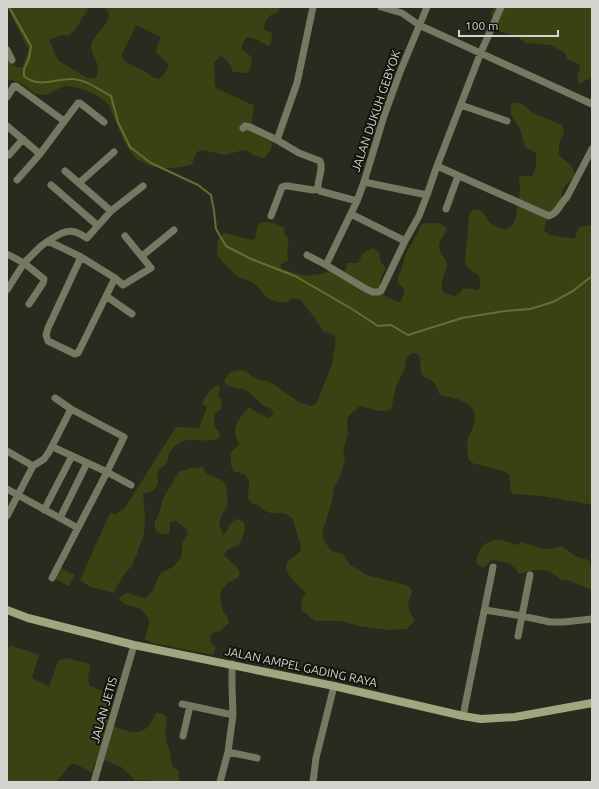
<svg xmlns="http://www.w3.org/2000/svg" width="599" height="789" font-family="Ubuntu,sans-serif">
	<rect width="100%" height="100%" fill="#292b1f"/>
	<path fill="#3b4113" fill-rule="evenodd" d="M7,7H88L87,12L81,19L78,26L74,31L69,35H61L49,40L58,60L82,75L88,78H96C96,76 98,74 98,72C100,62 88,52 92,42C96,34 112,22 108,12C107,10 105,9 104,7H280L278,12C268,15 265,19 264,30L270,32L272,34L271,44L268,46L256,39L246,37L241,47L242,50C244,52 249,54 250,56C254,61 250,69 248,73L233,72C232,66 227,60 221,56L214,63C216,72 213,79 216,88L253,105C255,113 251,121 250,129L272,143C272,149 269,154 264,158L253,155L249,152L243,150L226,155L202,150C194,151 195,160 191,165C173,169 158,171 141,161C139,160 135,159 134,156C125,146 120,131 114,118C110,108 110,103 99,97C92,92 73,85 65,86C57,88 50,95 42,95C35,95 30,89 24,85C19,82 13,80 7,79V58C11,64 14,68 22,67L29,50ZM136,25L161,37L157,46L156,52C166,63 176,63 159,79L154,78L146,72L127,63L121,56Z
		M495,7H592V77L579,84C576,78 579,72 580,66L577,63L567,59L565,53L550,45L525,43L518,37L498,31L495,26V23L491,14L492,11Z
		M512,103H521L533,113L562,125L564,132L559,144V155C565,161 574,166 575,175L562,190L560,209L547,216L544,231L550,235L575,239C578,225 579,227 592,225V505L588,504L542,496L513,494L510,488V476L506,472L472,463L468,459L467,440L473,427L475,416L474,410L469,405L458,399L440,395C435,384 435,380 423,377C419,368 422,362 418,354L412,353L407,357L405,369L396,386L391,410C380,413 370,408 360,406L349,415L347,420L348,433L343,451L345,456L344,464L340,476L334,487L331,505L322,533L323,539L331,551L343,554L350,565L367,575L409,586L412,592C407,606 406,606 415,620L407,629L389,630L358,626L341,621H315L301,610L302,598L306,593C299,586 279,571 289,560C292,557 297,555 300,552L301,547L293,519L288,515L283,513H271L265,511L258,505L252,504L248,499L249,480L245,475L234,471L231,465V453L239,444C237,439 235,435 235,430C235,423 243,413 249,407L259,414L270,418L274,413L270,408L264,406L246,390L228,386L224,382C229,370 235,370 246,371L250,375L262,381H268L273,384L299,402L310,406L316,404L332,364L336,340L334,335L323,331L316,320L301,300L293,298C288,302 285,303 279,302C263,300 263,290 252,282C248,280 244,279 240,278C235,275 220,260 218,255C216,251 218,244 218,240L224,233H226L252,240L255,239L257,227L261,222C270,222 277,223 284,228L285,234L289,240L287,249L288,261L280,265L282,269L305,276L325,273L332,269L344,271L346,269L347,263H357L359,261L363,253L373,248C380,252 380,253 380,261L386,268C379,281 378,282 383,295L398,302H401L405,290L398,283V276L401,271L405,256L422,224C431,223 443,221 447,230L440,241L439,248L441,254L446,260L447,266L442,281V290L446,294L455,296L460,293L463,288L478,290C482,286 480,281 479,276L467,267L465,264L469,215L472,210H480L487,217L489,222L499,228L505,230L512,226L515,221L520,189L519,176H532C536,168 537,162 536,153L525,147C523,141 522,133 519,127C513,118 508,115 512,103Z
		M217,386H219L220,389L218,395L222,401L221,410L215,413C213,422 213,425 220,432L219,438C201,446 184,431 170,452C168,455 169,460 166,463C164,467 159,468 158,472C156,476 158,478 158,481C158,490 150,494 143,493L145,516L144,535L139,547L137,554L132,566L125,573L115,590V593L90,587L80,580L110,513L116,514L124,509L176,427L199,428L207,407L202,404C205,397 209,390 217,386Z
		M203,467L206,473L223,481L226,485L228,504L221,517L219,523L223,535C231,528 227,522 238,519L244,522L245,528L242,540L238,545L227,550L224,555L237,567L240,573L238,578C226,584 218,587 221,602C222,605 222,609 223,612C226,617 227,614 229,623L220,631L214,632L210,637L211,643L216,647L213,655L153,643L145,639C146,635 150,623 149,620C149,618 143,612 141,609L125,604L119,599L123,595L128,593L140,597L146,598L154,589L158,577L162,572L173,567L182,557V544L188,534L186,528L176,521L170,522L169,534H163L157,532L155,527V521L160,511L163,498L179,472L191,468Z
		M496,540H502L517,545L522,542L539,548L550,549L562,546L577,557L589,560L590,566L592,569V588L591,590L570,581L561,580C547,566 535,569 519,574C510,561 505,562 491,560L485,567H482L477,564C476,560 477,558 478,554C482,544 486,543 496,540Z
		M61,568L75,575L69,586L55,579Z
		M10,645L39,655L32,678L49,687L58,661L66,658L90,664L88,680L90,686L113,695L107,724C121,728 139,739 149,725C152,721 154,717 156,713H162L167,718L165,729L166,741L169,749L172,766L179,771V782H152L144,780L136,781L121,767L104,760L95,762L92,773L76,764H71L56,782H7V653Z"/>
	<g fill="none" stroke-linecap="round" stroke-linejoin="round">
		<path stroke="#666e36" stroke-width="2" d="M9,7L31,46L29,58L24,69V76C39,89 56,78 73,79C87,80 99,90 111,96L118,122L130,147L151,163L198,185L211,195L214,211L216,229L226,246L251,259L295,276L352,309L378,326L391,325L408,335L462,318L505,311L530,309L553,302L573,291L592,276"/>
		<path stroke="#757961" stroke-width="7" d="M381,7L402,13L419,25L592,104
			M427,7L400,72L384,116L364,182L357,201L326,265L366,289L373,292H378L381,291L405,241L419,216L427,195L437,166L481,52L501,7
			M7,50L12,60
			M7,97L14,86H16L64,121
			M461,105L507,121
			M7,126L40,154
			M243,128L245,126L250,127L277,140L299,153L320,161C324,169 317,180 318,189L320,191L357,201
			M277,140L297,83L313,7
			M9,155L23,139
			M437,166L549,216C559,213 559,204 567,197L592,149
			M65,171L111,211
			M17,180L40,154L78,103H80L104,122
			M364,182L427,195
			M79,183L114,152
			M51,185L97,225
			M446,209L458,176
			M351,214L405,241
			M271,216L282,187L285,186H288L313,190L318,189
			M48,241C56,236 66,229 75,232C79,233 83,236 87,238L111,211L143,186
			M7,254L24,263L44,279L43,283L29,304
			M307,255L326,265
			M142,256L174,230
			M115,278L123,285L151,268L125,236
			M7,290L24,263L41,246L48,241L77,255L81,257L115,278L78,353L75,354L48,341L46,335L48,328L81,257
			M106,296L132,314
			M55,448L107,472L131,485
			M7,451L33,466
			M33,466L44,459L49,452L71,409L55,398
			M7,489L78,528
			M44,510L72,456
			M7,516L33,466
			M60,518L87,463
			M52,578L107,472L124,437L71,409
			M485,610L522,616L550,622H564L592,619
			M518,636L530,575
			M182,704L233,715
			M463,716L493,567
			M183,736L190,706
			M228,752L257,758
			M94,782L134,645
			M220,782L228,752L233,715L232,686V664
			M313,782L316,758L334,686"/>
		<path stroke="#a0a780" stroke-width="8" d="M7,610L28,618L134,645L334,686L463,716L481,719L515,717L592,703"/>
	</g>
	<g text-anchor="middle" stroke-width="4" stroke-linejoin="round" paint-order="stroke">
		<g font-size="12" fill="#d3d4cd" stroke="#12130d">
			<text transform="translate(376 111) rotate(-71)" y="4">JALAN DUKUH GEBYOK</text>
			<text transform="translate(301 667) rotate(12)" y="4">JALAN AMPEL GADING RAYA</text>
			<text transform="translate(104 710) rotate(-74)" y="4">JALAN JETIS</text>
		</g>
	</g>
	<rect width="599" height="789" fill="none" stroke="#d3d4cd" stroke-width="16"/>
	<path d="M459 30v6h99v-6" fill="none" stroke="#d3d4cd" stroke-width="2"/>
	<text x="465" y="30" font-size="12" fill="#d3d4cd" stroke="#12130d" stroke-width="3" paint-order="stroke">100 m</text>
</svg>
